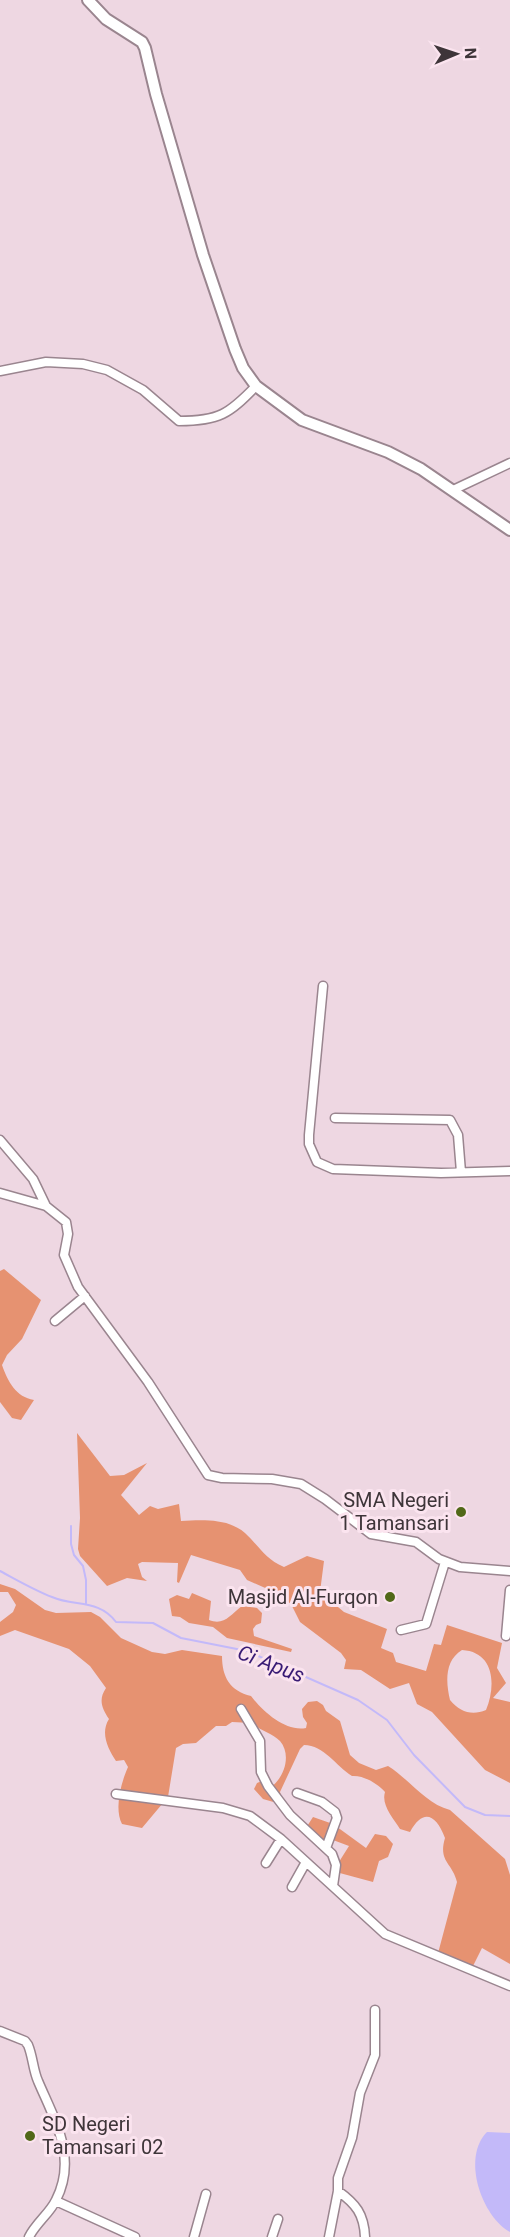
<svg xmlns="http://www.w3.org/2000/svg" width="510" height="2237" font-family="Roboto,sans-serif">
	<rect width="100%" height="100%" fill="#eed7e2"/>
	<path fill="#e69271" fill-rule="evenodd" d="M4,1269L41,1300L22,1339L7,1355L2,1365C8,1382 16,1397 34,1400L21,1420L12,1418L0,1402V1271Z
		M77,1433L110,1476L124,1475L147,1463L121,1495L139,1515L150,1506L158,1509L179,1504L181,1521C202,1520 228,1518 245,1533C259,1546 265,1559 284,1567L307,1556L324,1561L320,1592L344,1612L387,1629L381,1648L393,1653L396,1662L426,1671L434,1644L441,1645L447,1625L502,1643L497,1668L506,1683L493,1698L510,1702V1783L485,1770L432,1712L417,1704L409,1683L390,1689L361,1670L344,1669L346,1660L341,1653L300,1622L291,1604L272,1591L247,1580L240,1570L191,1555L179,1583L177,1582L178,1563L142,1562L138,1564L142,1577L147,1581L127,1578L107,1586L80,1556L78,1549L80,1518ZM462,1650C495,1652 496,1686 486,1710C472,1716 460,1712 450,1700C446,1683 444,1661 462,1650Z
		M0,1584L15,1589L45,1610L56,1613L91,1612L100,1617L121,1638L152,1652L165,1654L182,1650L222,1656C222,1677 230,1691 251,1696C263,1712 286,1732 306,1728L307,1723L303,1717L302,1709L308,1702L317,1701L323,1705L326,1711L340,1721L350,1755L359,1763L376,1770L388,1766C409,1779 426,1804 450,1810L505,1859L510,1875V1964L482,1948L470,1972L437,1957L457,1882C452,1862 438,1862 445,1838C436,1814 423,1808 410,1832L400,1829C393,1818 381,1805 385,1792C377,1783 363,1775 352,1776C336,1766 324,1745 304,1745L300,1749L280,1792L284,1805L263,1799L254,1789L257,1783L262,1781L271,1787C284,1778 292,1755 280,1741C272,1733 260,1731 252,1723L232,1722L226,1726H216L196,1743L183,1744L176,1748L168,1797L142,1828L122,1824C114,1808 121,1783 128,1767L124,1760L116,1761C108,1749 100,1733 109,1719C102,1708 98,1700 106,1688L90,1666L69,1649L15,1630L0,1636V1622L13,1612L16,1605L8,1592H0Z
		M192,1593L211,1601L209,1620C224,1626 230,1615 242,1606L257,1608L262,1613L261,1623L256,1625L253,1629L254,1636L292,1649L291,1652L227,1638L213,1627L189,1623L180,1617L172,1616L169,1599L177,1595L189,1599Z
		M313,1817L333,1824L366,1848L375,1834L386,1836L393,1844L388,1857L379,1861L373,1882L336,1872L337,1865L349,1846L333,1840L323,1848L304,1831Z"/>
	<path fill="#c3b9f9" d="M487,2132L510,2133V2232C482,2217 461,2158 487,2132Z"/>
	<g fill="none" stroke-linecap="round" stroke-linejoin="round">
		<path stroke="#c3b9f9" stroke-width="2" d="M71,1526V1544L74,1555L83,1566L86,1580V1603
			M0,1571C17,1580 34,1590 52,1597C75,1607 99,1599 116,1622L153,1623L181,1638L247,1651L358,1700L387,1720L414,1755L465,1807L485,1815L510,1816"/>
		<defs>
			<path id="minor" d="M0,371L46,362L83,364L107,370L143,390L179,421C219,421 229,414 256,386
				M453,490L510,463
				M323,986L309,1135V1144L317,1162L333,1169L441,1173L510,1171
				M335,1118L450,1120L458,1135L461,1172
				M0,1140L33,1179L46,1206
				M0,1193L46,1206L66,1222L68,1234L64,1255L78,1287L148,1382L208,1475L222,1478L272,1479L301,1484L325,1499L371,1534L416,1542L439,1559L460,1567L510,1571
				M55,1321L85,1296
				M401,1630L426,1624L445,1562
				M506,1636L510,1590
				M241,1709L260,1741L261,1772L268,1786L290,1815L332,1854L336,1865L333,1886
				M297,1793L322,1802L335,1812L337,1818L326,1848
				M116,1794L223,1808L250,1816L281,1839L385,1934L510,1986
				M266,1863L281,1839
				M292,1887L306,1862
				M0,2031L25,2041L28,2045C33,2057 33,2070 38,2081C54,2119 78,2157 56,2200C50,2213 36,2223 29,2237
				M338,2191C356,2204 364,2214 365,2237
				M56,2201L135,2237
				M194,2237L206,2194
				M272,2237L278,2219
				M329,2237L338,2191V2178L352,2138L360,2093L375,2055V2010"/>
			<path id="major" d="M88,0L106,19L142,42L145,48L156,94L203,255L235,349L243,368L256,386L302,420L388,452L421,469L510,530"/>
		</defs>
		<use href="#minor" stroke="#9a858f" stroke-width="11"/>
		<use href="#major" stroke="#9a858f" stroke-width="14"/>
		<use href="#minor" stroke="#fff" stroke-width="8"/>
		<use href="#major" stroke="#fff" stroke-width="10"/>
	</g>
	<g fill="#516818" stroke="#fbe4ef" stroke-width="2">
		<circle cx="461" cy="1512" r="6"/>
		<circle cx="390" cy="1597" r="6"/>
		<circle cx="30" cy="2136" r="6"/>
	</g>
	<g text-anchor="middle" stroke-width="6" stroke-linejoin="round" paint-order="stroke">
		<g font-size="20" fill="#3e3539" stroke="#fbe4ef" text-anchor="end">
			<text x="449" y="1507">SMA Negeri<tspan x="449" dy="23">1 Tamansari</tspan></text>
			<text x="378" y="1604">Masjid Al-Furqon</text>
			<text x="42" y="2131" text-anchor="start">SD Negeri<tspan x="42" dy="23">Tamansari 02</tspan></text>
		</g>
		<g font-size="21" font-style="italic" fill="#381a74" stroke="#fbe4ef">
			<text transform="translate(271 1664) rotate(21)" y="7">Ci Apus</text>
		</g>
	</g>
	<g transform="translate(456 54) rotate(88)" stroke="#fbe4ef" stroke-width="4.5" paint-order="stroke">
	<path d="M0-4.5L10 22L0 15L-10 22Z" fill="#3e3539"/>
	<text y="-9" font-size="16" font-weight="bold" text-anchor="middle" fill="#3e3539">N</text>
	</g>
</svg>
